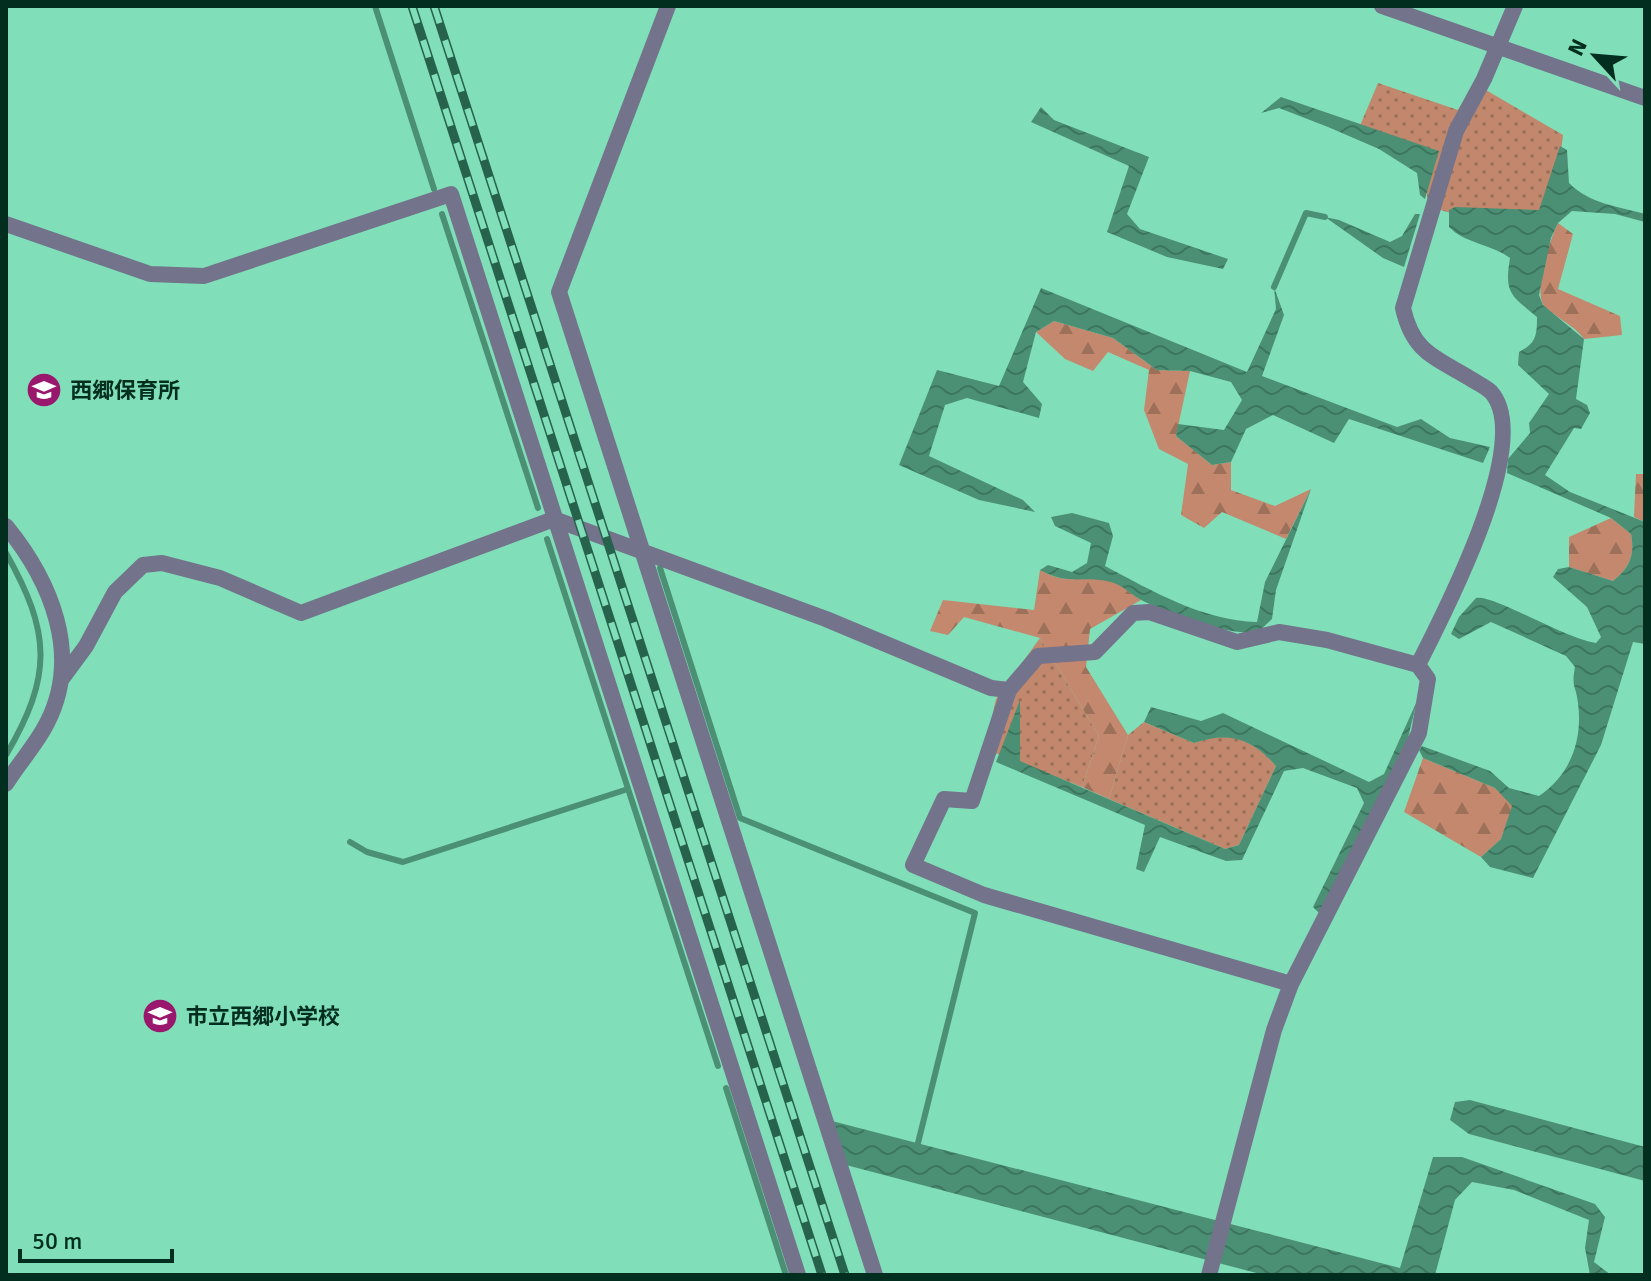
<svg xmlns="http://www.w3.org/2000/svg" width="1651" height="1281" font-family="Signika,'Noto Sans JP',sans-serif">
	<defs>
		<pattern id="green-dots" width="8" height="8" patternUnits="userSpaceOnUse" patternTransform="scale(2)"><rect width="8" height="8" fill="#c1886d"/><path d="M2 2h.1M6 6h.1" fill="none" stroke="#9b7059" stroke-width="1.8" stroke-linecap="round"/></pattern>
		<pattern id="forest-firs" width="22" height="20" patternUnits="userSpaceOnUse" patternTransform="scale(2)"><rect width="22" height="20" fill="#c3886d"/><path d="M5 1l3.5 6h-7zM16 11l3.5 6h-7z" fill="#9c7059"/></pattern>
		<pattern id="water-waves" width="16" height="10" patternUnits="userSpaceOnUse" patternTransform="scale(2)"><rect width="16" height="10" fill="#4b9074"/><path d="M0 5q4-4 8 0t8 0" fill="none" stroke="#3c765f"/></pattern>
	</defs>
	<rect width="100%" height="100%" fill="#80dfb8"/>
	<path fill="url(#green-dots)" d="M1378,83L1458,110L1474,83L1563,135L1555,199L1527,237L1428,206L1424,158L1359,128Z
		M1040,638L1099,736L1082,787L985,749L996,699Z
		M1144,722L1194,743C1228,730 1252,738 1276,766L1239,845L1225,849L1109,799L1128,735Z"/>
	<path fill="url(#forest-firs)" d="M1558,223L1573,234L1558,289L1620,316L1622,335L1584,339C1574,325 1558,319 1545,307C1532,294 1550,239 1558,223Z
		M1054,321L1113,338L1157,370L1190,371L1176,436L1212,465L1231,462V490L1275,506L1311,489L1286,539L1222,512L1204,528L1181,515L1188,464L1159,449L1144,410L1149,370L1108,352L1093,371L1065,359L1036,332Z
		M1636,474H1645V522L1634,517Z
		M1611,518L1631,534C1635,555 1630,567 1613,581L1569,567V537Z
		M1040,570C1072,588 1084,572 1114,582C1123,586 1133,595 1141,600L1090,629L1086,667L1128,735L1109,799L1082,787L1099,736L1040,638L964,617L948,635L930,631L943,600L1034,610Z
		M1423,758L1495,788L1513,806L1501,839L1481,857L1404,812Z"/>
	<path fill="url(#water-waves)" d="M1281,97L1439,151L1425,199L1420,195L1417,173L1379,149L1328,127L1279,108L1261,113Z
		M1041,107L1054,120L1149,157L1127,214L1140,229L1228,259L1223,269L1167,257L1107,232L1129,166L1031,122Z
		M1560,146L1567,150L1569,183C1590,204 1617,206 1645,214V222L1615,214L1572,211L1558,223L1551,238L1539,295L1543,305L1584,339L1576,399L1587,405L1590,413L1581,429L1574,428L1545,475L1570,492L1645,522V644L1633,642L1601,745L1533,878L1490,867L1481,857L1501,839L1512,806L1495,788L1423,758L1419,750L1422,746L1490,771L1509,788L1539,796C1570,775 1583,741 1578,703C1576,685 1571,688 1575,667L1566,656L1491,622L1459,639L1451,634L1459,617L1476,598C1493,594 1563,638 1596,643L1601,637L1587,607L1553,577L1558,569L1569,567L1613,581C1630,567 1635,555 1631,534L1611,518L1507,473L1508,459L1530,433L1529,423L1549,394L1518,365L1519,352C1536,343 1537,336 1537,317C1511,295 1504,294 1510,258C1491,244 1466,244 1449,227V210L1455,207L1539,210Z
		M1415,214H1420L1404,267L1383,258L1325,217L1339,220L1390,242L1402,236Z
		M1274,287L1284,315L1262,376L1397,427L1421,419L1450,438L1490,447L1483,463L1349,419L1334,443L1273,415L1246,429L1231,462L1212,465L1176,436L1178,424L1224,430L1242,400L1231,382L1190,371L1157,370L1113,338L1054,321L1036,332L1023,382L1042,404L1039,418L967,398L945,405L929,456L1023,500L1035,512L979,500L899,465L937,370L999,386L1041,288L1247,372L1276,309Z
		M1311,489L1276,590L1272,619L1257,633C1219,633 1177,617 1143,601C1132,596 1123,585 1111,582C1081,575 1069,586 1040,570L1048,565L1072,572L1087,563L1091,543L1055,526L1051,517L1072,513L1109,523L1113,536L1105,566C1152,591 1204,621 1257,622L1265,582Z
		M1020,700V761L1225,849L1239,845L1276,766C1252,738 1228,731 1194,743L1144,722L1151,707L1201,721L1223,713L1369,782L1384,774L1417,701L1406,746L1321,915L1313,907L1364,803L1357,788L1303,768L1284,771L1242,860L1226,861L1160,837L1144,872L1136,869L1145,825L996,762Z
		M1470,1100L1645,1147V1181L1469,1134L1450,1120L1455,1102Z
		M832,1121L1400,1268L1433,1157H1462L1595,1204L1605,1217L1594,1262L1611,1275H1590L1585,1248L1589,1220L1514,1190L1472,1182L1455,1200L1435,1275H1264L846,1165Z"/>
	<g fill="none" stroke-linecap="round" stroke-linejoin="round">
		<path stroke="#4b9074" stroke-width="6" d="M375,6L434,189
			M442,214L538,508
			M1274,287L1306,213L1325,217
			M547,539L718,1066
			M6,553C51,633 53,675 6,755
			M660,568L740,818L975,913L918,1143
			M350,842L367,852L403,862L628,789
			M726,1088L786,1275"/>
		<path stroke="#73738b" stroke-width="16" d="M668,6L559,292L875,1275
			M6,224L150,274L204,276L451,194L798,1275
			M6,526C51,581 82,655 47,723C36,745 18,764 6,784
			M1418,665C1444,613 1535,441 1491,392C1486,387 1477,383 1471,379C1435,357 1413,353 1403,308L1456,131L1484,79L1515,6
			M61,680L86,646L115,592L143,565L162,563L220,578L301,613L554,519L826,619L991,688L1009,690L1038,656L1095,652L1133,613L1149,612L1237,642L1279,632L1327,640L1418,665L1428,679L1419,733L1291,984L1274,1030L1209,1275
			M1009,690L972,801L944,799L913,865L984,895L1291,984"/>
		<path stroke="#73738b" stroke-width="16" d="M1382,6L1645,98"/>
		<defs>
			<path id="rail" d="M412,6L822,1275
				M434,6L845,1275"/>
		</defs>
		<use href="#rail" stroke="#27624c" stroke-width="9"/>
		<use href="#rail" stroke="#80dfb8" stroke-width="6" stroke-dasharray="18" stroke-linecap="butt"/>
	</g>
	<defs>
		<symbol id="school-disc" viewBox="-11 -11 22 22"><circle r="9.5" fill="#99186e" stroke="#80dfb8"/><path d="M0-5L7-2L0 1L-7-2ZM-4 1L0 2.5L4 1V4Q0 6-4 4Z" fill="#fff"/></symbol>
	</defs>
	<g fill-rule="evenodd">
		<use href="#school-disc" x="24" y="370" width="40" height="40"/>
		<use href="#school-disc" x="140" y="996" width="40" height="40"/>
	</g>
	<g text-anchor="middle" stroke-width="8" stroke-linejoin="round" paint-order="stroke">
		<g font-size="22" font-weight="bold" fill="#022e1f" stroke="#80dfb8" text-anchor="start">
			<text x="70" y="398">西郷保育所</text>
			<text x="186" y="1024">市立西郷小学校</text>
		</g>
	</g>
	<rect width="1651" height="1281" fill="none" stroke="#022e1f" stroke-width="16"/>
	<g transform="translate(1595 56) rotate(296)" stroke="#80dfb8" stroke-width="6" paint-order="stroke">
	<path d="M0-6L14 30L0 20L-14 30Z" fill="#022e1f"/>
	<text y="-12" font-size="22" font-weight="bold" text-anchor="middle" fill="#022e1f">N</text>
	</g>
	<path d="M20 1249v12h152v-12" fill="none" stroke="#022e1f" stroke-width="4"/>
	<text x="32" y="1249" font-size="24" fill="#022e1f" stroke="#80dfb8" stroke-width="6" paint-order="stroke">50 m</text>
</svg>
